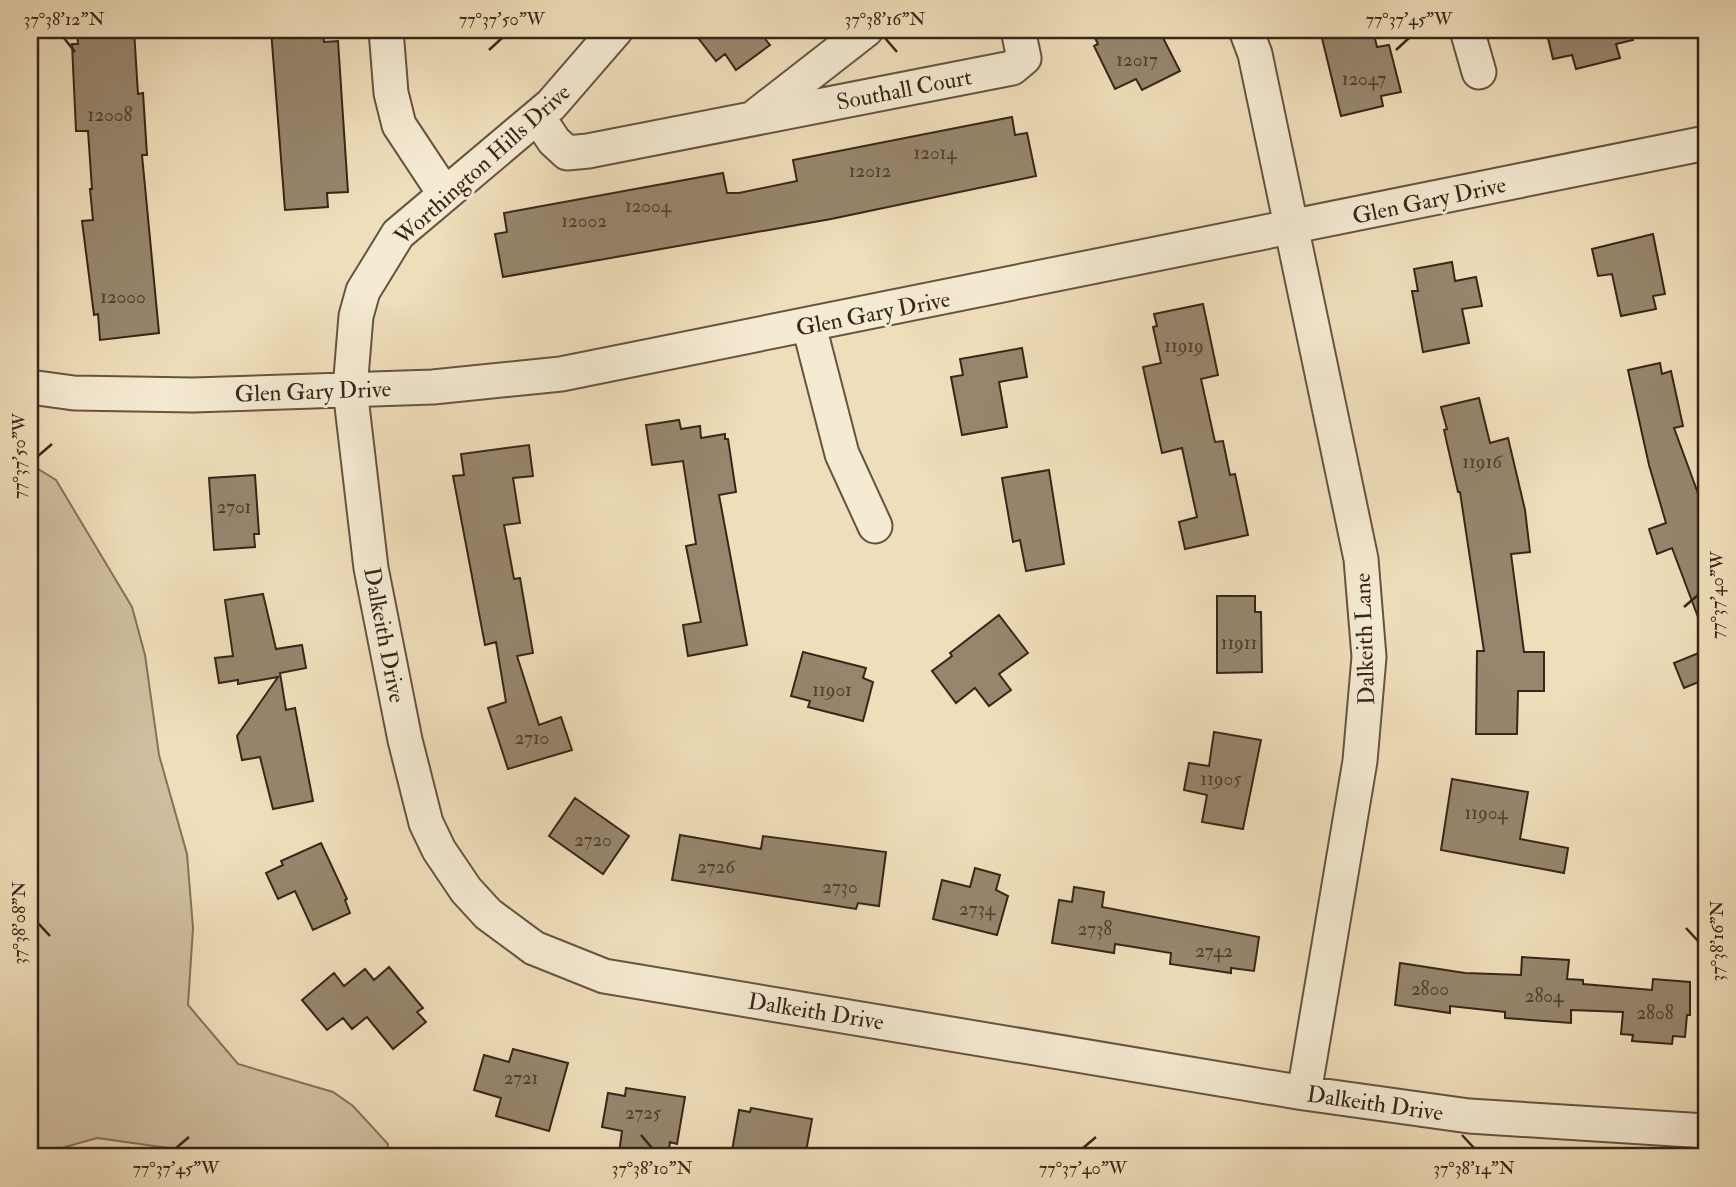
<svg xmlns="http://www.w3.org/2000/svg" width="1736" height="1187" font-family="'IM FELL Double Pica',serif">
	<rect width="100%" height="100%" fill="#efdeba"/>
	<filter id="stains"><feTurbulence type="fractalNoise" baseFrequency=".00286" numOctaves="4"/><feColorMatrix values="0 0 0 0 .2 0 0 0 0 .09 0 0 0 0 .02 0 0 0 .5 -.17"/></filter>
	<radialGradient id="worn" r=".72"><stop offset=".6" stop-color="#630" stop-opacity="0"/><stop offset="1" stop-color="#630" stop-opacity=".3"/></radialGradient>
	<path fill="#d0bf9f" stroke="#84725c" stroke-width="2" d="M30,464L56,480L132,607L145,655L159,755L187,854L193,928L188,1005L238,1064L333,1092L353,1106L388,1144L387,1157H233L97,1138L30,1157Z"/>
	<path fill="#97866d" stroke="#37261a" stroke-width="2" d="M77,30H134L138,94L143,93L147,155H142L159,333L100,340L98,314L94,315L82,221L93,220L90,189H92L88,131H76L72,44H78Z
		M271,30H323L324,42L338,41L348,192L327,193L328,207L285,210Z
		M692,30H758L770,45L736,70L725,54L716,61Z
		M1091,30H1159L1180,71L1142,90L1136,79L1115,89L1094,46L1098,44Z
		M1320,30H1373L1377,47L1389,45L1401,92L1381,96L1383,106L1341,116Z
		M1546,30H1632L1633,40L1616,44L1620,58L1576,69L1572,55L1553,59Z
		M1012,117L1015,135L1027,133L1036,176L831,219L503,277L495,234L507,232L504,213L723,173L727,193H739L797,181L793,160Z
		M1653,234L1665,294L1653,296L1656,309L1621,316L1612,274L1598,276L1592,249Z
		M1452,262L1455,281L1476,277L1482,306L1462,309L1469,343L1423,352L1412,291H1418L1414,269Z
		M1203,304L1218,375L1201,379L1215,442L1223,441L1230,475L1235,474L1248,535L1185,549L1179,522L1197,517L1182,448L1162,453L1143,367L1161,363L1153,327L1157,326L1154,314Z
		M1022,348L1027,377L999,382L1007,427L962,435L951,377L963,375L960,359Z
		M1660,363L1662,374L1671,371L1683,426L1674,428L1706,515L1704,633L1672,548L1657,554L1649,529L1666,523L1649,465L1628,370Z
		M1479,398L1490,443L1508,438L1525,510L1530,552L1511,554L1524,652H1544V691H1518L1517,734H1476L1477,651H1484L1460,492H1458L1444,430L1447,429L1441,407Z
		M679,420L681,429L700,426L701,438L725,434V439H728L736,492L719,495L747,645L688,656L683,625L701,622L686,546L696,544L683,461L652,465L646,425Z
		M529,445L533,476L513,478L520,523L504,525L514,579L520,578L533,653L517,656L539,725L561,717L572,750L508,769L488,708L506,702L496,642L485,645L453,476L464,475L461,454Z
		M1049,470L1064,564L1026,571L1020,540L1013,542L1002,478Z
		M255,475L259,534H254L255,547L214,550L209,478Z
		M263,594L276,649L302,645L306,668L280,673L286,710L295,708L313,801L273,809L260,757L242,760L237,736L278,677L238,684V680L219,683L215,658L233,656L225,600Z
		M1217,596H1255V612H1261L1262,672L1217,673Z
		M999,615L1028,653L999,674L1011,690L989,706L975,688L956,703L932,671L952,656L950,653Z
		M1706,650V679L1684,688L1674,663Z
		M803,652L866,668L863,678L873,682L863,721L808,707L810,701L791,696Z
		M1214,732L1261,740L1243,829L1202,822L1207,795L1184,790L1189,763L1209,766Z
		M1452,779L1528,792L1520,839L1568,848L1564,873L1441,850Z
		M575,798L629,836L603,874L549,836Z
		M680,835L761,849L763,836L886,852L879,906L858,903L856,909L672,880Z
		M321,843L347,899L345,900L350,913L313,930L295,891L278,899L266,873L283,865L281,861Z
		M975,868L1000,875L996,890L1008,896L997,935L933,919L942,880L970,887Z
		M1074,887L1104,892L1102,907L1259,937L1254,971L1231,968V973L1170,964L1171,953L1115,944L1114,953L1052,943L1059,900L1072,902Z
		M1522,957L1569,960L1567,979L1583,980V984L1652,990L1653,979L1690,982V1015H1687L1685,1037L1673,1036L1672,1044L1632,1041L1633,1035L1621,1034L1623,1012L1571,1010V1023L1505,1018V1012L1450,1006V1013L1395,1005L1400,963L1465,973L1521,975Z
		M389,967L423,1008L417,1012L426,1022L393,1049L367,1017L352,1029L343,1018L327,1030L302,1000L334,973L344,986L365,969L374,980Z
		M513,1049L568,1063L549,1131L496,1116L501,1098L474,1090L484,1055L509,1062Z
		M626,1088L685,1097L677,1144L670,1142L668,1157L619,1153L622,1131L602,1127L608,1093L625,1096Z
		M751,1108L812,1119L805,1157H765L732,1151L739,1110L750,1112Z"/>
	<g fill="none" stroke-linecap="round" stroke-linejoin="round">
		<defs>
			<path id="minor" d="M386,30L391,93L399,125L444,193
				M616,30L551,105L398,234L363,291L356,316L350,389L371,568L405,740L426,823L439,850L466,890L488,914L534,948L604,976L1304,1093L1469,1116L1706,1131
				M1246,30L1255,54L1361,559L1369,657L1360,761L1304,1093
				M1467,30L1479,72
				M757,115L866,30
				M538,117L554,141L567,153L588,151L1012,68L1024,58L1018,30
				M809,326L842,454L875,526
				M30,387L74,393L193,395L433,387L561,374L1706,143"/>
		</defs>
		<use href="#minor" stroke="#655442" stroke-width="37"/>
		<use href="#minor" stroke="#f5ead2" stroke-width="33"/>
	</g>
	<path fill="none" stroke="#37261a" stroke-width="2.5" d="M64,38L75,52M885,38L897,52M489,50L502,38M1396,50L1409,38M38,456L52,444M1684,607L1698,595M38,923L50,936M1686,928L1698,941M641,1135L652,1148M1462,1135L1474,1148M176,1148L189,1137M1083,1148L1096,1137"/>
	<g text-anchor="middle" stroke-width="6" stroke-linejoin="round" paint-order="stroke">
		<g font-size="19" fill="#4f3e2f">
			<text x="1137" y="66">12017</text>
			<text x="1364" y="85">12047</text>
			<text x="110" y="121">12008</text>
			<text x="935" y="159">12014</text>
			<text x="870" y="177">12012</text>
			<text x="648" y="212">12004</text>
			<text x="584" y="227">12002</text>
			<text x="123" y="303">12000</text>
			<text x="1184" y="352">11919</text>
			<text x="1482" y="468">11916</text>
			<text x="234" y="513">2701</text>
			<text x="1239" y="649">11911</text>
			<text x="832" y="696">11901</text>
			<text x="532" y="744">2710</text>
			<text x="1221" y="785">11905</text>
			<text x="1486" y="819">11904</text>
			<text x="593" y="846">2720</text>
			<text x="716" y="873">2726</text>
			<text x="840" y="893">2730</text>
			<text x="977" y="915">2734</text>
			<text x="1095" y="935">2738</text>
			<text x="1214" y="957">2742</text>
			<text x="1430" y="995">2800</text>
			<text x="1544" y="1002">2804</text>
			<text x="1655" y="1019">2808</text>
			<text x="521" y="1084">2721</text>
			<text x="643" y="1119">2725</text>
		</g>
		<g font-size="23" fill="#37261a" stroke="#f5ead2">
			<text transform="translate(904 89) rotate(-11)" y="8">Southall Court</text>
			<text transform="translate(482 164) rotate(-42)" y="8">Worthington Hills Drive</text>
			<text transform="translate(1429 200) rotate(-12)" y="8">Glen Gary Drive</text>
			<text transform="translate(873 313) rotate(-11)" y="8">Glen Gary Drive</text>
			<text transform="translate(313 391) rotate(-2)" y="8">Glen Gary Drive</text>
			<text transform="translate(385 635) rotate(79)" y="8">Dalkeith Drive</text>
			<text transform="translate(1364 639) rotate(-92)" y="8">Dalkeith Lane</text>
			<text transform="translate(816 1011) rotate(9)" y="8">Dalkeith Drive</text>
			<text transform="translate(1375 1103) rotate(8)" y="8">Dalkeith Drive</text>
		</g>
	</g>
	<rect width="1736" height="1187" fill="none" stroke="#efdeba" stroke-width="77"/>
	<rect x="38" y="38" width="1660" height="1110" fill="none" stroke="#37261a" stroke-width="2.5"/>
	<g font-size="18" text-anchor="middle" fill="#37261a">
		<text x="64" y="25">37°38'12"N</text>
		<text x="502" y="25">77°37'50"W</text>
		<text x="885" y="25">37°38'16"N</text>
		<text x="1409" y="25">77°37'45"W</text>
		<text transform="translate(19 456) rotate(-90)" y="6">77°37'50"W</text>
		<text transform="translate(1717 595) rotate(-90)" y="6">77°37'40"W</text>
		<text transform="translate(19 923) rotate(-90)" y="6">37°38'08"N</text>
		<text transform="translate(1717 941) rotate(-90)" y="6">37°38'16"N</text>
		<text x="176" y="1174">77°37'45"W</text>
		<text x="652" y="1174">37°38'10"N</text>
		<text x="1083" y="1174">77°37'40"W</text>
		<text x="1474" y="1174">37°38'14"N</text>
	</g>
	<rect width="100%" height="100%" filter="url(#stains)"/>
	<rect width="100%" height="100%" fill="url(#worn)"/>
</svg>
